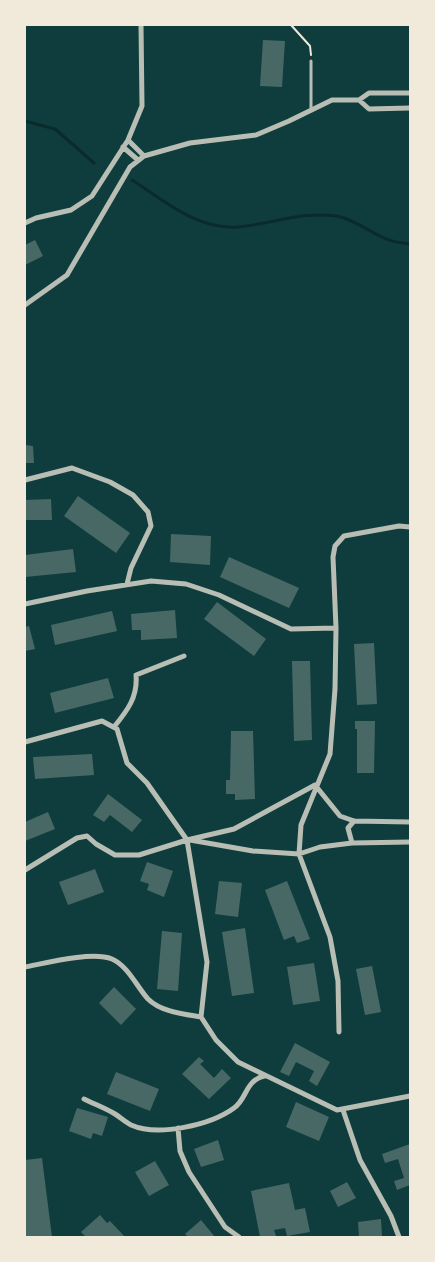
<svg xmlns="http://www.w3.org/2000/svg" width="435" height="1262" font-family="Karla,sans-serif">
	<rect width="100%" height="100%" fill="#0f3d3e"/>
	<g fill="none" stroke-linecap="round" stroke-linejoin="round">
		<path stroke="#0a2a2b" stroke-width="3" d="M25,121L55,129L94,163
			M132,180C165,201 197,230 238,227C271,224 302,211 336,216C354,219 368,231 384,238C392,242 402,243 410,244"/>
	</g>
	<path fill="#486865" d="M263,40L285,41L282,87L260,86Z
		M35,240L43,256L25,265V245Z
		M25,445L33,446L34,463H25Z
		M78,496L130,533L116,553L64,516Z
		M51,499L52,520H25V500Z
		M171,534L211,536L210,565L170,562Z
		M73,549L76,572L25,577V555Z
		M229,557L299,588L289,608L220,577Z
		M217,602L266,639L254,656L204,619Z
		M175,610L177,638L141,640V630H132L131,614Z
		M112,611L117,631L55,645L51,625Z
		M29,626L35,649L25,651V627Z
		M374,643L377,704L357,705L354,644Z
		M292,661H310L312,740L294,741Z
		M108,678L114,698L55,713L50,693Z
		M355,721H375L374,773H357V729H355Z
		M231,731H253L255,799L235,800V794H226V780H230Z
		M92,754L94,775L35,779L33,757Z
		M108,794L142,820L132,832L110,815L104,822L93,815Z
		M48,812L55,829L25,841V822Z
		M147,862L173,871L164,897L147,890L149,884L140,881Z
		M95,869L104,892L68,905L59,882Z
		M219,881L242,883L238,917L215,914Z
		M287,881L310,939L297,943L294,936L284,940L265,890Z
		M245,928L254,993L232,996L222,932Z
		M162,931L182,933L178,991L157,989Z
		M314,963L320,1001L293,1005L287,967Z
		M372,966L381,1012L365,1015L356,969Z
		M114,987L136,1009L121,1025L99,1003Z
		M295,1043L330,1062L317,1086L309,1081L314,1071L296,1062L289,1076L280,1072Z
		M199,1057L204,1061L200,1064L214,1078L222,1069L231,1078L209,1099L182,1074Z
		M116,1072L159,1089L150,1111L107,1094Z
		M296,1102L329,1117L319,1141L286,1127Z
		M77,1108L108,1117L102,1136L93,1133L91,1139L69,1131Z
		M218,1140L224,1160L201,1167L194,1149Z
		M410,1144V1185L397,1190L394,1181L404,1178L398,1159L385,1163L382,1154Z
		M42,1158L52,1237H25V1160Z
		M155,1161L169,1185L149,1196L135,1172Z
		M347,1182L356,1198L338,1207L330,1191Z
		M289,1183L295,1210L305,1208L310,1232L287,1236L285,1228L274,1230L276,1236L260,1237L251,1191Z
		M100,1215L107,1223L110,1221L125,1237H86L81,1232Z
		M381,1219L382,1237H359L358,1222Z
		M201,1220L215,1237H188L185,1234Z"/>
	<g fill="none" stroke-linecap="round" stroke-linejoin="round">
		<path stroke="#f1e9da" stroke-width="2" d="M291,25L310,46L311,55"/>
		<path stroke="#b8beb3" stroke-width="3" d="M311,61V109"/>
		<path stroke="#b8beb3" stroke-width="5" d="M359,100L369,109L410,108
			M128,140L144,156
			M123,147L138,160
			M25,223L36,218L71,210L92,196L128,140L142,106L141,25
			M25,305L67,275L130,167L144,156L190,143L256,135L289,121L332,100H359L369,93H410
			M25,480L72,468L110,482L133,495L148,512L151,526L131,568L127,584
			M25,604L87,591L151,581L186,584L219,595L291,629L336,628L333,557L335,546L344,536L399,526L410,527
			M336,628L335,689L330,754L301,825L299,854L330,937L338,981L339,1032
			M114,727C127,711 138,697 136,675L184,656
			M25,742L102,721L117,729L127,763L147,783L187,840L207,962L201,1017
			M190,840L253,851L299,854L320,847L352,843L410,842
			M352,843L348,828L354,821
			M25,870L77,838L87,836L96,844L115,855H139L187,840L234,829L315,785L340,816L354,821L410,822
			M25,967C46,963 92,951 112,959C128,966 137,987 148,999C161,1012 184,1014 201,1017L216,1040L238,1062L337,1110L410,1096
			M84,1099C94,1104 105,1108 115,1114C120,1117 125,1122 131,1125C158,1137 211,1125 234,1108C247,1099 245,1081 264,1076
			M343,1110L360,1160L391,1216L399,1237
			M178,1128L180,1151L189,1172L225,1227L239,1237"/>
	</g>
	<rect width="435" height="1262" fill="none" stroke="#f1e9da" stroke-width="52"/>
</svg>
